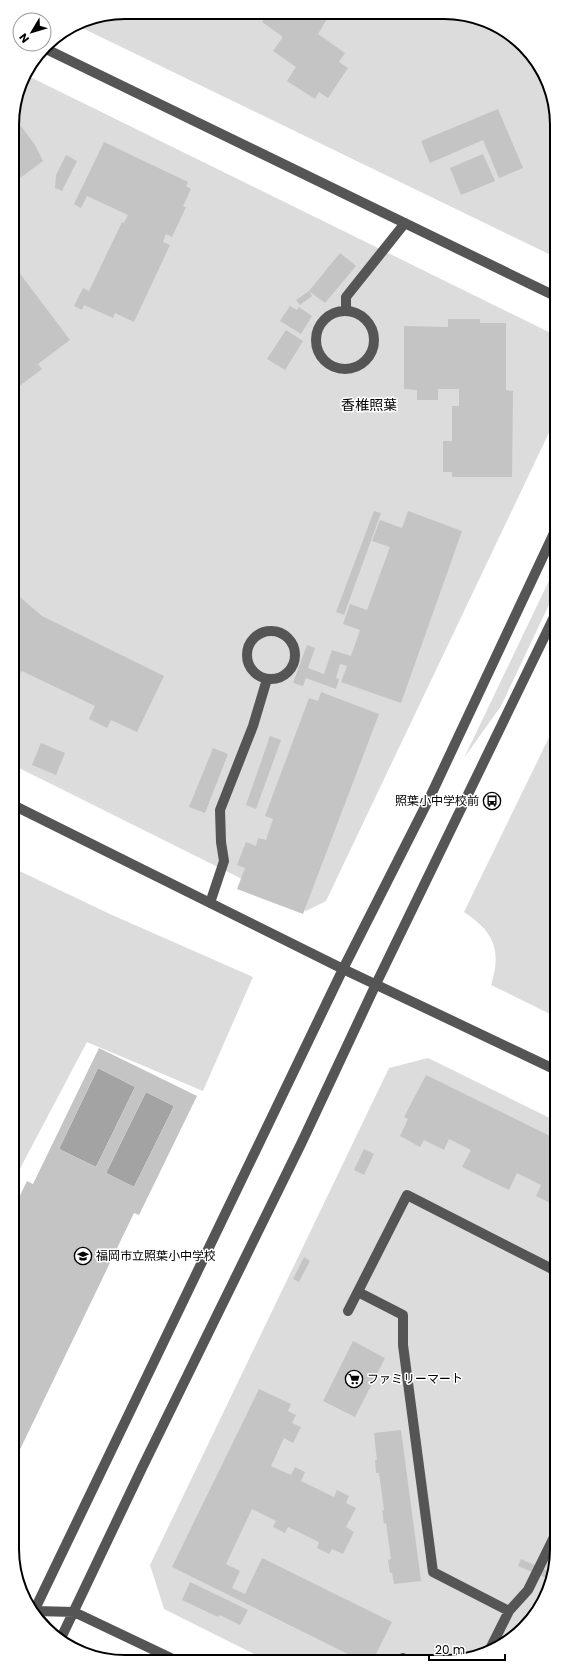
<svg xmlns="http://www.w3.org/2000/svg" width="569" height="1674" font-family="Poppins,'Noto Sans JP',sans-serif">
	<rect width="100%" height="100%" fill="#fff"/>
	<path fill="#dcdcdc" d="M125,12L466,14L524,45L555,103V257L76,25L82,21Z
		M24,74L555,335V420L326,901L306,911L13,765L12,118Z
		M555,568V592L501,706L464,758Z
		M556,723V1017L491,985C502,950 494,932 464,912Z
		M13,868L112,915L253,977L203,1091L87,1042L14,1180Z
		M428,1058L556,1121L557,1556L548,1592L529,1623L501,1647L466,1660H266L164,1609L150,1565L389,1068Z"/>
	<path fill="#a3a3a3" d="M98,1068L135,1087L96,1167L59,1149Z
		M146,1092L174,1106L134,1187L106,1173Z"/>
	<path fill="#c4c4c4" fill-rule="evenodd" d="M264,13H318L327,19L318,34L345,53L339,62L348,68L328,98L319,92L315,99L287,81L296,67L273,51L283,37L262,22L267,15Z
		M498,109L523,168L499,178L483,140L430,163L421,141Z
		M13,115L35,145L43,161L12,184Z
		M104,142L188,182L186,186L191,189L183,206L186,207L172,237L166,234L163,242L170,245L134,322L115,313L113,318L84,305L82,310L74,306L83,288L89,291L122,222L124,223L128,215L87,196L81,208L74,204Z
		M483,154L495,181L461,195L450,168Z
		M66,155L77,161L62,191L55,188L56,175Z
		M12,219L20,230L15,233L19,239L12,244Z
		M340,253L356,266L325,303L309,291Z
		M12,263L70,340L38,364L42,369L13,391Z
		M309,291L312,296L300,305L296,300Z
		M290,306L297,310L299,307L312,316L301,334L280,321Z
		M448,319H480V323H506V390L513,391L512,477H452V472H443V441H452V406H459V389H438V400H417V390L404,389V326L448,327Z
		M286,330L303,341L285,370L267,359Z
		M374,511L381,513L344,615L336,612Z
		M408,511L462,531L401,703L341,682L347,666L340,664L336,678L339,679L336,689L306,678L303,686L293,683L307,645L315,648L308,668L324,674L332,650L351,656L360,630L343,624L350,604L367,610L390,547L372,541L380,520L402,528Z
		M13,591L42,616L164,676L137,732L111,720L107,728L89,719L95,706L22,671L18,678L13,675Z
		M321,692L379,714L303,914L237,889L245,868L237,865L246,842L256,846L258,838L266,840L273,819L265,816L309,698L318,701Z
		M270,736L281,740L256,809L246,805Z
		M41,743L65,753L56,775L32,765Z
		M213,748L228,754L205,813L189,807Z
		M99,1048L197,1096L139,1215L134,1213L14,1462V1208L27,1181L33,1184ZM98,1068L135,1087L96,1167L59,1149ZM146,1092L174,1106L134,1187L106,1173Z
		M426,1075L556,1139V1214L551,1212L554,1205L536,1196L541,1185L517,1173L509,1190L462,1167L471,1150L449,1139L444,1150L424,1140L420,1147L400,1136L408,1119L404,1117Z
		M364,1149L374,1154L364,1175L354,1170Z
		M304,1257L310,1261L299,1282L293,1279Z
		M353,1341L385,1358L355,1417L323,1401Z
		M259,1389L291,1404L288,1411L296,1415L292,1423L301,1427L293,1443L284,1438L271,1466L291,1475L295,1467L305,1472L301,1481L334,1497L337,1490L349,1496L346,1503L356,1508L346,1527L354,1532L343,1554L332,1549L329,1554L317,1548L319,1542L288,1527L285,1533L273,1527L276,1521L252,1509L226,1564L240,1571L232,1588L245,1594L262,1558L392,1622L375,1656L366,1660H360L172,1567Z
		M401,1430L421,1581L394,1584L392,1573H390L388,1560L391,1559L386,1523L384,1524L382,1510H384L379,1473H376L375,1460H377L374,1433Z
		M521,1559L553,1573L551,1580L518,1566Z
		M550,1581L548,1592L542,1602H541Z
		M190,1582L248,1610L240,1625L220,1615L218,1617L182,1600Z"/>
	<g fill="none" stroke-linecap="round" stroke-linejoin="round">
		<path stroke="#555" stroke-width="10" d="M44,48L555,296
			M346,310V297L405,223
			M316 340a29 29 0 1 1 58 0a29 29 0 1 1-58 0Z
			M247 655a24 24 0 1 1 48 0a24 24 0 1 1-48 0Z
			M13,805L343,969L556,1070
			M210,903L224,861L221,842L220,810L253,726L267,679
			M358,1292L403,1315V1345L433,1572L509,1611
			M348,1311L407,1195L556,1271
			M35,1609L343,969L430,797L555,531
			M36,1611L74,1612L175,1660
			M38,1616L52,1632
			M61,1638L142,1468L301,1144L376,984L555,615
			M489,1651L509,1611L528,1590L557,1531
			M403,1658L407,1660"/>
	</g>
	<defs>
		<symbol id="bus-ring" viewBox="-11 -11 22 22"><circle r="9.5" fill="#fff" stroke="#000" stroke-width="1.5"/><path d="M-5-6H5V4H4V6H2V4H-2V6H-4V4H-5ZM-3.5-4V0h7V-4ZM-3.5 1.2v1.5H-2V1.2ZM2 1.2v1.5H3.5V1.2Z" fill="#000"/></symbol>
		<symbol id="school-ring" viewBox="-11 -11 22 22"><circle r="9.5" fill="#fff" stroke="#000" stroke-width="1.5"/><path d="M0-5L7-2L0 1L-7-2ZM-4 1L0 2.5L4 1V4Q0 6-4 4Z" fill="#000"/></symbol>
		<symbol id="supermarket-ring" viewBox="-11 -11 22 22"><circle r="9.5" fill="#fff" stroke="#000" stroke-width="1.5"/><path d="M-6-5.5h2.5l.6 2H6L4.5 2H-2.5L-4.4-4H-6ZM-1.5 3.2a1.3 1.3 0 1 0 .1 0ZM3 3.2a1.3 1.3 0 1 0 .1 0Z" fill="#000"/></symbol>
	</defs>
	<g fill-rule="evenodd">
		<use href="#bus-ring" x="482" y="791" width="20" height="20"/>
		<use href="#school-ring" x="73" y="1246" width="20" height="20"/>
		<use href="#supermarket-ring" x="344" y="1369" width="20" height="20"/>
	</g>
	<g text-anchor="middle" stroke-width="3" stroke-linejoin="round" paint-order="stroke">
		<g font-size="12" fill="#000" stroke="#fff" text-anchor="start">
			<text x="479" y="805" text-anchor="end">照葉小中学校前</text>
			<text x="96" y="1260">福岡市立照葉小中学校</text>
			<text x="367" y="1383">ファミリーマート</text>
		</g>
		<g font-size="14" fill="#000" stroke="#fff">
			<text x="369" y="410">香椎照葉</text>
		</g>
	</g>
	<path d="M0 0H569V1674H0ZM125 19H444A106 106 0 0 1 550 125V1549A106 106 0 0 1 444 1655H125A106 106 0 0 1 19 1549V125A106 106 0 0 1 125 19Z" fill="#fff" fill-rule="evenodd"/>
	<path fill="none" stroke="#000" stroke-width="2" d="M125 19H444A106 106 0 0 1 550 125V1549A106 106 0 0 1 444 1655H125A106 106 0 0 1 19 1549V125A106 106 0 0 1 125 19Z"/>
	<g transform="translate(32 32) rotate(232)"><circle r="19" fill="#ffffff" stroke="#999999"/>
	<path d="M0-3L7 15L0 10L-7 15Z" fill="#000000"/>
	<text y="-6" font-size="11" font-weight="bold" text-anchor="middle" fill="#000000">N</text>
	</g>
	<path d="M429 1654v6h76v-6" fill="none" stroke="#000000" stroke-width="2"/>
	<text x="435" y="1654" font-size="12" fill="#000000" stroke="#ffffff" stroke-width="3" paint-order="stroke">20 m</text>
</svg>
